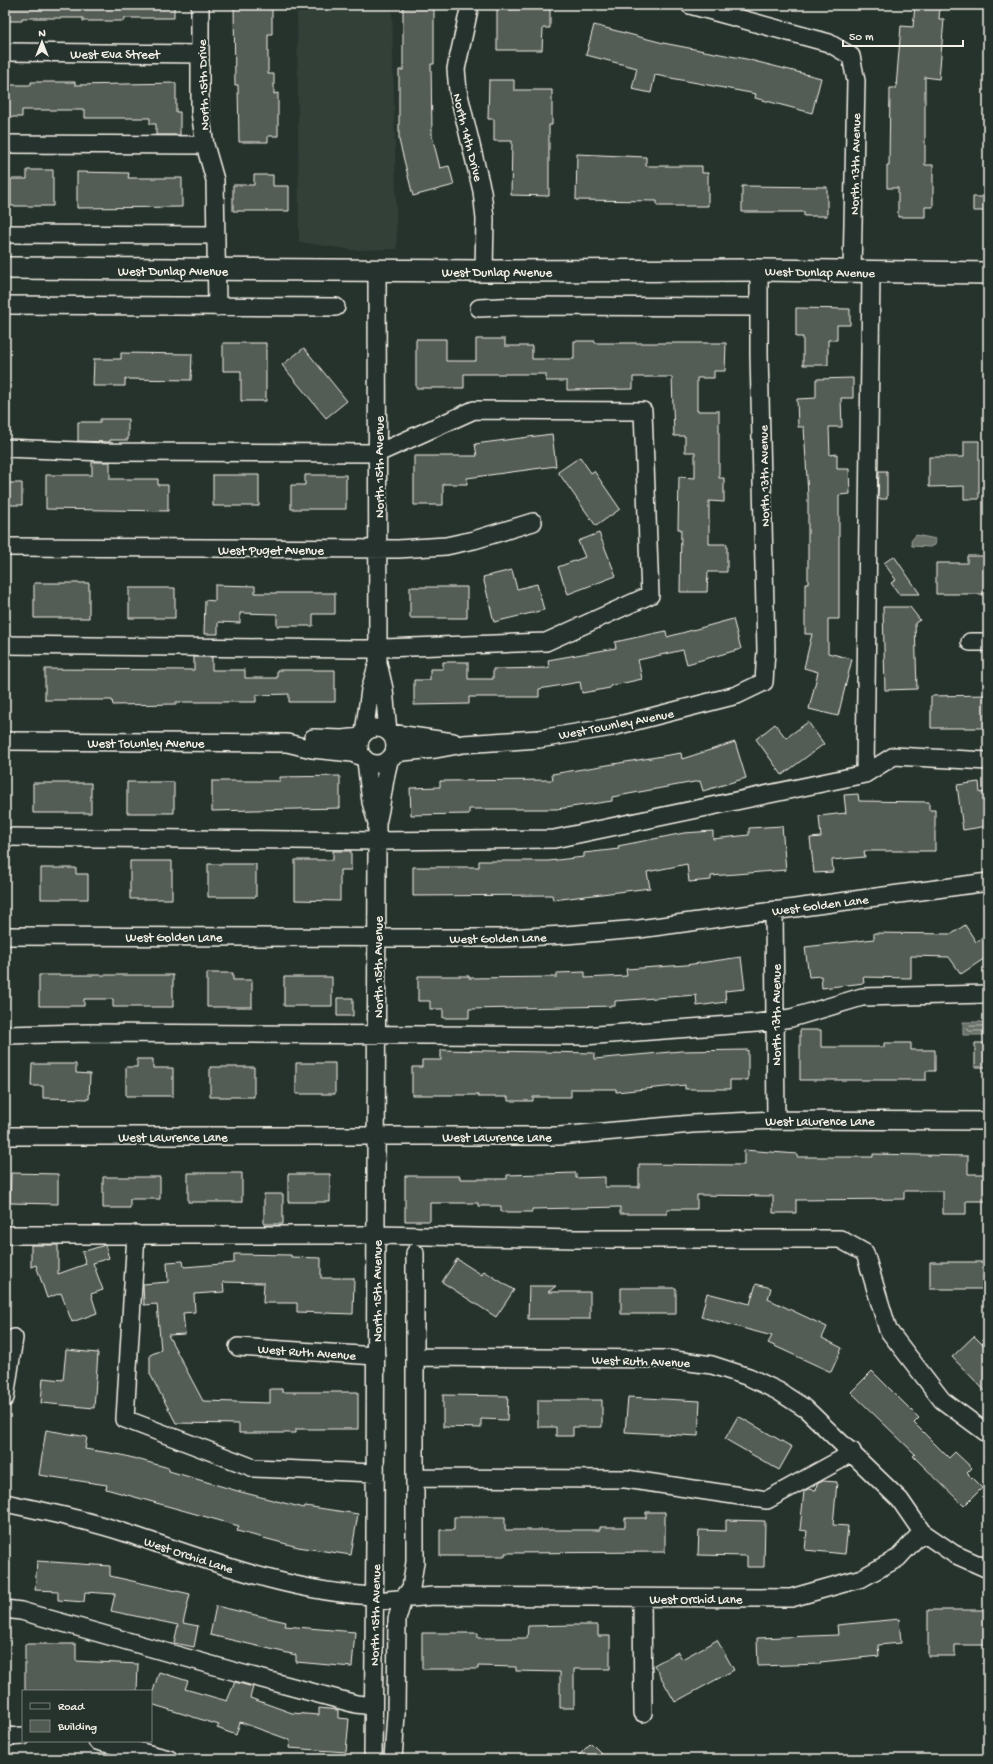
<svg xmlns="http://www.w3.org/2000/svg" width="993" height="1764" font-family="'Gochi Hand',sans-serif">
	<rect width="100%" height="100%" fill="#26332d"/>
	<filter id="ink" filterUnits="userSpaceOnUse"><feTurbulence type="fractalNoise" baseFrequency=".025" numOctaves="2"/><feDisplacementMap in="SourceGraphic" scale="8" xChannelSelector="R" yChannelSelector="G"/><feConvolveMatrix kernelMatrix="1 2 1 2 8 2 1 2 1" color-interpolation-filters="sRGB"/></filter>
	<g filter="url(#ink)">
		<path fill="#333f39" d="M297,5H392L397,249L353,250L299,242Z"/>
		<path fill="#676f68" stroke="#9fa39b" d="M916,535L936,539L935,545L930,547L912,546L911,541Z
			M963,1022H988V1035H963Z"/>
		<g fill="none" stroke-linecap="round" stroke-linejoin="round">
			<path stroke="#bcbdb5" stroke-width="1" d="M988,1026H969L967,1028L969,1031H988"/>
		</g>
		<path fill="#525c55" stroke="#f4f1e8" d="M5,5H174V18H124V21H83V18H22V21H5Z
			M234,5H272V34H268V74H274V94L278,93V136H268V142H239L238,85H235Z
			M403,5H434V64H431L432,136L440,168L449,166L454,185L413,196L399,140V70H403Z
			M915,5L940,6L939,19H944L939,79L925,77V165H933V207H925V217H898V188H887V165H889L890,88H896L901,26L913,27Z
			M497,9H550V28H543L542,50H497Z
			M594,25L663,43L746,59L821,78L812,113L755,98L756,94L655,75L651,93L632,89L637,68L586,55Z
			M489,80H514V90H552V125H549V196L511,195L512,141H494V119H488Z
			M31,82H75V85L176,83V112H180V135H156V124H150V118H85V110H22V117H5V85H31Z
			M577,154L646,157V166H702V173H708V206H657V201L576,200Z
			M27,170H53V206H11V179H27Z
			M77,172L129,173L128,178H182V207L77,208Z
			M254,175H273V186H289V211H233V185H254Z
			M742,186L827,187V216H804V212H742Z
			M973,197H988V211H973Z
			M796,308L850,309V325H837V340H828V365H803V337H796Z
			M416,339H446V361H476V339H505V346H532V359H574V341H595V343H726L725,371H714V378H697V411H719V478H724V502L709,501V544H727V572H708L707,592H680L681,529H678L679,477L695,478V452H685V436H674L672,377H633V389L567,390V381H546V374H464V388H416Z
			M223,343H266V401H241V371H223Z
			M304,348L347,401L326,418L282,365Z
			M121,353L192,354L191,380L125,379V386H93L94,359H121Z
			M853,378V398H841L842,427H829L830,455L837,454V469H849L850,494L839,495V619H828V653L852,659L838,716L809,709L818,672L804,668L812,634H805V583H808V496L804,427H798L797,399L816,398V379Z
			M100,419H128V440H110V442L78,441V422H100Z
			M552,434L556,466L467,478V484H443V505H414V456H477L475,444Z
			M964,441H979V499H964V486L929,487V457H964Z
			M580,457L591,473L594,471L620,509L596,526L558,472Z
			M92,462H110V479H158V485H168V511L46,509V475H92Z
			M879,471H887V499H878Z
			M213,475H259V506H213Z
			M305,475H346V509H291V485H305Z
			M5,483H22V505H5Z
			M599,533L616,576L568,594L558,567L585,557L578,541Z
			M894,556L920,594H899L891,583L896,580L884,563Z
			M967,556H988V594H936V563H967Z
			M512,570L517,589L537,584L544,610L494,622L483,577Z
			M34,583H89V618H34Z
			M215,585L255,586V593H335V614H313V626H277V614L240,613V623L218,622V634H204L205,600L215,601Z
			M410,587H467V618H410Z
			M129,588H175V618H129Z
			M883,607H910L920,620L915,623L917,689L885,690Z
			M733,619L741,649L687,664L683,650L638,660L642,679L610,686V688L582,693L580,682L539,689V697H469V704L414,705V680H430V669H443V662H468V679H493V669L549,668L548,660L616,648L615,642L666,631L667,637Z
			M194,657H212V670H245V678H277V670H335V702H289V694L256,695V702H176V704L113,705L112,700H45V669L194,670Z
			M988,695V728H931V696Z
			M808,722L824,744L782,775L756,739L775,724L786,738Z
			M735,742L746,778L703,791L700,781L612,797V801L557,809H469V814L411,815L410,788L440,787V781L553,780L552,774L681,753L682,759Z
			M340,776V808L212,811V781H280V777Z
			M127,782H174V813H127Z
			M979,782L980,793L988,792V826L963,830L957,785Z
			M33,783H91V813H33Z
			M858,794L859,801L929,802V810H935V851H864L865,857L832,860L833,872L814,873L810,838L821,837L819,816L846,813L844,795Z
			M782,826L786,870L711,876V880L689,882L687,864L647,872L650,888L553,900L552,895L413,896V867H479V861H548L584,857V853L619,849L618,846L684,833L713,831V839L749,835V828Z
			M333,851H351V870H340V901L295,900V860H333Z
			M130,861H172V899H130Z
			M208,864H256V897H208Z
			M41,868H76V874H88V899H41Z
			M965,925L976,942L988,934V956L961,974L949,957L911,956V978L863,977L864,983L822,988L821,976L809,977L805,947L874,939V933L952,934Z
			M741,957L745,989L725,991L726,1002L697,1006L696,995L615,1001V1006L469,1009V1018H443V1009H430V1001H418V976H469V978L557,977V973L585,972V978L627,976L626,969L686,965Z
			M207,973H233V980H252V1007H207Z
			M39,975H173V1007H113V999H84V1006H39Z
			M284,977H332V1006H284Z
			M337,998H353V1016H337Z
			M800,1030H821V1047H884V1043H911V1050H935V1071H926V1080H800Z
			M975,1043H988V1067H975Z
			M441,1050L594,1053V1059L681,1051L748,1050V1080H730V1089H685V1085L616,1092V1089H571V1097H533V1101H508V1097H478V1095H412V1067H422V1060H441Z
			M137,1059H153V1068H173V1096H126V1067H137Z
			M296,1063H335V1094H296Z
			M32,1064H76V1073L90,1074L89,1099L43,1098V1086H31Z
			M210,1067H254V1097H210Z
			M744,1150L797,1154V1157H873V1154L968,1156V1174H988V1201H966V1214H943V1191H904V1199L796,1200V1213H773V1196L697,1195V1209H667V1214H620V1207L532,1209V1212H501V1206H478V1203H430V1221H405V1176H460V1179H507V1175L576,1173V1178L605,1177V1187H639V1164L744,1165Z
			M11,1173L58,1174V1204L10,1203Z
			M188,1173H242V1202H188Z
			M288,1174H330V1202H288Z
			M103,1177H160V1199H130V1208H103Z
			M264,1194H283V1224H264Z
			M31,1245H58V1274L86,1264L82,1252L105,1245L109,1258L93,1263L103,1290L91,1294L97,1313L72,1322L61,1293L47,1298L36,1265L31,1267Z
			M234,1254L291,1255V1257L321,1258V1278H354L353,1314L297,1312V1303H263L264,1283L223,1282L224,1292L194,1294L195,1312L183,1313L185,1334L168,1335L203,1401L270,1403V1389H282V1392H358V1429H296V1433H239V1424L176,1423L150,1374V1355L161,1350L157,1304L144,1305L143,1284L168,1282L167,1262L183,1261L184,1267L234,1263Z
			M457,1259L482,1275L484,1271L514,1290L496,1317L442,1282Z
			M930,1262H988V1289H930Z
			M756,1284L771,1288L768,1299L827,1327L822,1338L842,1348L831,1372L768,1343L772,1336L701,1317L707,1293L750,1304Z
			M529,1286H556L548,1292H590V1319H528Z
			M621,1288H676V1314H621Z
			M974,1336L988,1350V1394L952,1357Z
			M66,1350L98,1353L94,1408L41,1403L43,1378L63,1380Z
			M872,1371L919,1418L914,1423L949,1458L955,1452L972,1468L967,1473L982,1488L964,1506L913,1456L915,1454L851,1392Z
			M443,1395L508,1396L507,1420L481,1419V1428L443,1427Z
			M628,1397L700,1401L698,1436L625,1432Z
			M538,1400H602V1427H573V1436H556V1427H538Z
			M738,1416L792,1447L779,1470L725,1439Z
			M46,1430L87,1437L85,1449L122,1455L169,1468V1471L241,1492L304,1508L305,1506L358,1514L351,1555L298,1547L237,1531L239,1526L106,1489L107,1485L39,1475Z
			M823,1481L837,1482L833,1525L848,1526L845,1554L805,1550L807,1531L800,1530L804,1491L808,1489L816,1490L817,1484Z
			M646,1512H665V1552L505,1553V1556H440V1530H454V1517H505V1530H600V1527H625V1518H646Z
			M726,1520L765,1521L764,1567H747V1556L698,1555L699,1530L726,1531Z
			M37,1561L110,1566V1576L190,1594L183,1623L198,1626L194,1647L174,1643L178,1625L111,1611L115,1594L85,1592L84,1602L58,1600V1591L35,1590Z
			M216,1606L286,1622L285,1626L355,1632L352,1667L296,1662V1655L210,1635Z
			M928,1610H988V1645H955V1656H928Z
			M899,1619L901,1643L878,1645L879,1656L820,1662L821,1664L758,1666L757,1638L838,1635L837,1625Z
			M574,1625H598V1636H610V1669H574V1708H560V1672L516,1671V1667L478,1666V1669H422V1633H478V1638H527L528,1626Z
			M717,1640L734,1670L675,1702L654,1665L678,1652L682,1659Z
			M25,1644H76V1661L138,1664L137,1691H25Z
			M159,1672L188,1681L185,1689L227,1701L235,1682L253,1687L250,1698L292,1713L319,1715V1708L338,1710V1718L349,1719L346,1752L289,1748L290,1740L240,1722L236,1735L217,1728L219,1725L151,1704V1698Z
			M591,1743L607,1759H575Z"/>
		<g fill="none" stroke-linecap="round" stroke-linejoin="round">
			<defs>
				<path id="minor" d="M200,5V112L205,145L215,180L217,307
					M470,5L456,69L458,91L482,191L485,219L484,271
					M690,5L829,43L851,56L856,81L852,272
					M5,52L200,54
					M5,144L205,145
					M5,234L216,235
					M377,271L378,663L384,689L388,732
					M5,305L336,307
					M479,308L521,306L759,307
					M5,448L104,452L378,453L474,410L643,411L650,595L546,642L356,649L5,645
					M5,547L398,549L446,546L474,540L533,522
					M970,642H988
					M359 746a18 18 0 1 1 36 0a18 18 0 1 1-36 0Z
					M364,733L370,690L377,666
					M390,733L453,742
					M313,738L342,739L361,737
					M5,741L287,743L312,749L352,753L364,758
					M391,757L402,752L436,749L463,744L539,739L612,727L737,695L764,682L766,650L759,354V270
					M366,761L371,802L377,823V841L375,1539L373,1759
					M865,774L871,272
					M377,823C383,801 383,780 390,758
					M5,837L377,841L554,839L865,774L894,756L988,761
					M774,910L776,1120
					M5,936L501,938L565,935L639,929L988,882
					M5,1035L88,1033L584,1036L757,1023L791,1018L862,997L988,994
					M5,1136H559L692,1124L776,1120L988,1121
					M136,1234L125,1419L254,1468L375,1473
					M5,1235H376L576,1239H840L865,1253L888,1330L942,1400L988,1434
					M238,1347L376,1356
					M415,1357L667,1359L712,1365L749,1377L778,1391L806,1409L900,1500L922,1532L954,1554L988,1569
					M5,1398L14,1338
					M415,1478L626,1479L767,1500L840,1460L852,1451
					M5,1503C43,1511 83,1519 120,1531C203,1558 286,1592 375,1596
					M642,1598L643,1713
					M375,1601L434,1596L791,1598L862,1578L898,1558L922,1532
					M5,1609L21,1611L240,1673L356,1704L373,1706
					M5,1734L6,1737L23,1736
					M97,1741L169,1759
					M393,1759L396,1714L397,1619L403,1599L411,1588L415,1562V1253"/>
				<path id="major" d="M5,268L484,271L759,270L988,273"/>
			</defs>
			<use href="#minor" stroke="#f4f1e8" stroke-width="20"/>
			<use href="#major" stroke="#f4f1e8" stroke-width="24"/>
			<use href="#minor" stroke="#26332d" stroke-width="17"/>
			<use href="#major" stroke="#26332d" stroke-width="21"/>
		</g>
	</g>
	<g text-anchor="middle" stroke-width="4" stroke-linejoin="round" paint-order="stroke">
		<g font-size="13" fill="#f4f1e8" stroke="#26332d">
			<text x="115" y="58">West Eva Street</text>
			<text transform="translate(202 85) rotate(-92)" y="5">North 15th Drive</text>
			<text transform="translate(469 137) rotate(76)" y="5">North 14th Drive</text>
			<text transform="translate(854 164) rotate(-89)" y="5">North 13th Avenue</text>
			<text x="173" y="275">West Dunlap Avenue</text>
			<text x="497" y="276">West Dunlap Avenue</text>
			<text transform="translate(820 271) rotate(1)" y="5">West Dunlap Avenue</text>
			<text transform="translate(378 467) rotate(-90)" y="5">North 15th Avenue</text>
			<text transform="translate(763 476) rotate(-91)" y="5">North 13th Avenue</text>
			<text x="271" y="554">West Puget Avenue</text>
			<text transform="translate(616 723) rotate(-11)" y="5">West Townley Avenue</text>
			<text x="146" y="747">West Townley Avenue</text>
			<text transform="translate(820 904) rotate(-7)" y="5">West Golden Lane</text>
			<text x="174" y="941">West Golden Lane</text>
			<text transform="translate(498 937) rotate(-1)" y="5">West Golden Lane</text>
			<text transform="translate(377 967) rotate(-90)" y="5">North 15th Avenue</text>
			<text transform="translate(775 1015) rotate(-90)" y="5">North 13th Avenue</text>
			<text x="820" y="1125">West Lawrence Lane</text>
			<text x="173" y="1141">West Lawrence Lane</text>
			<text x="497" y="1141">West Lawrence Lane</text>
			<text transform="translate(376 1291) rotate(-90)" y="5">North 15th Avenue</text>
			<text transform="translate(307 1351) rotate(4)" y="5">West Ruth Avenue</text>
			<text transform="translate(641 1360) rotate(2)" y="5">West Ruth Avenue</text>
			<text transform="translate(189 1554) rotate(18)" y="5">West Orchid Lane</text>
			<text x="696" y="1603">West Orchid Lane</text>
			<text transform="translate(374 1615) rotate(-89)" y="5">North 15th Avenue</text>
		</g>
	</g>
	<rect width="993" height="1764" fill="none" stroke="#26332d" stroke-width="20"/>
	<rect x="10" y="10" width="973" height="1744" fill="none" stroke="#f4f1e8" stroke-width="1.5" filter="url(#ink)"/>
	<rect x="22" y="1690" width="130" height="52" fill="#26332d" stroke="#787f78"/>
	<rect x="30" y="1703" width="20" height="6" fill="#26332d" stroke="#787f78"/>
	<text x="58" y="1710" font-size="12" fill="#f4f1e8">Road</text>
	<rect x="30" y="1720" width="20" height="12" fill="#525c55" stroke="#787f78"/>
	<text x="58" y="1730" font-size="12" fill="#f4f1e8">Building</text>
	<g transform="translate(42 42)" stroke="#26332d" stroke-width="3" paint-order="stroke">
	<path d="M0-3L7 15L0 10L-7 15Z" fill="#f4f1e8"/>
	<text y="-6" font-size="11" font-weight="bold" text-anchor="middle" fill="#f4f1e8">N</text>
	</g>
	<path d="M843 40v6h120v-6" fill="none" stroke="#f4f1e8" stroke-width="2"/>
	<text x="849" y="40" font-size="12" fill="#f4f1e8" stroke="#26332d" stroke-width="3" paint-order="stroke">50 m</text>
</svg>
